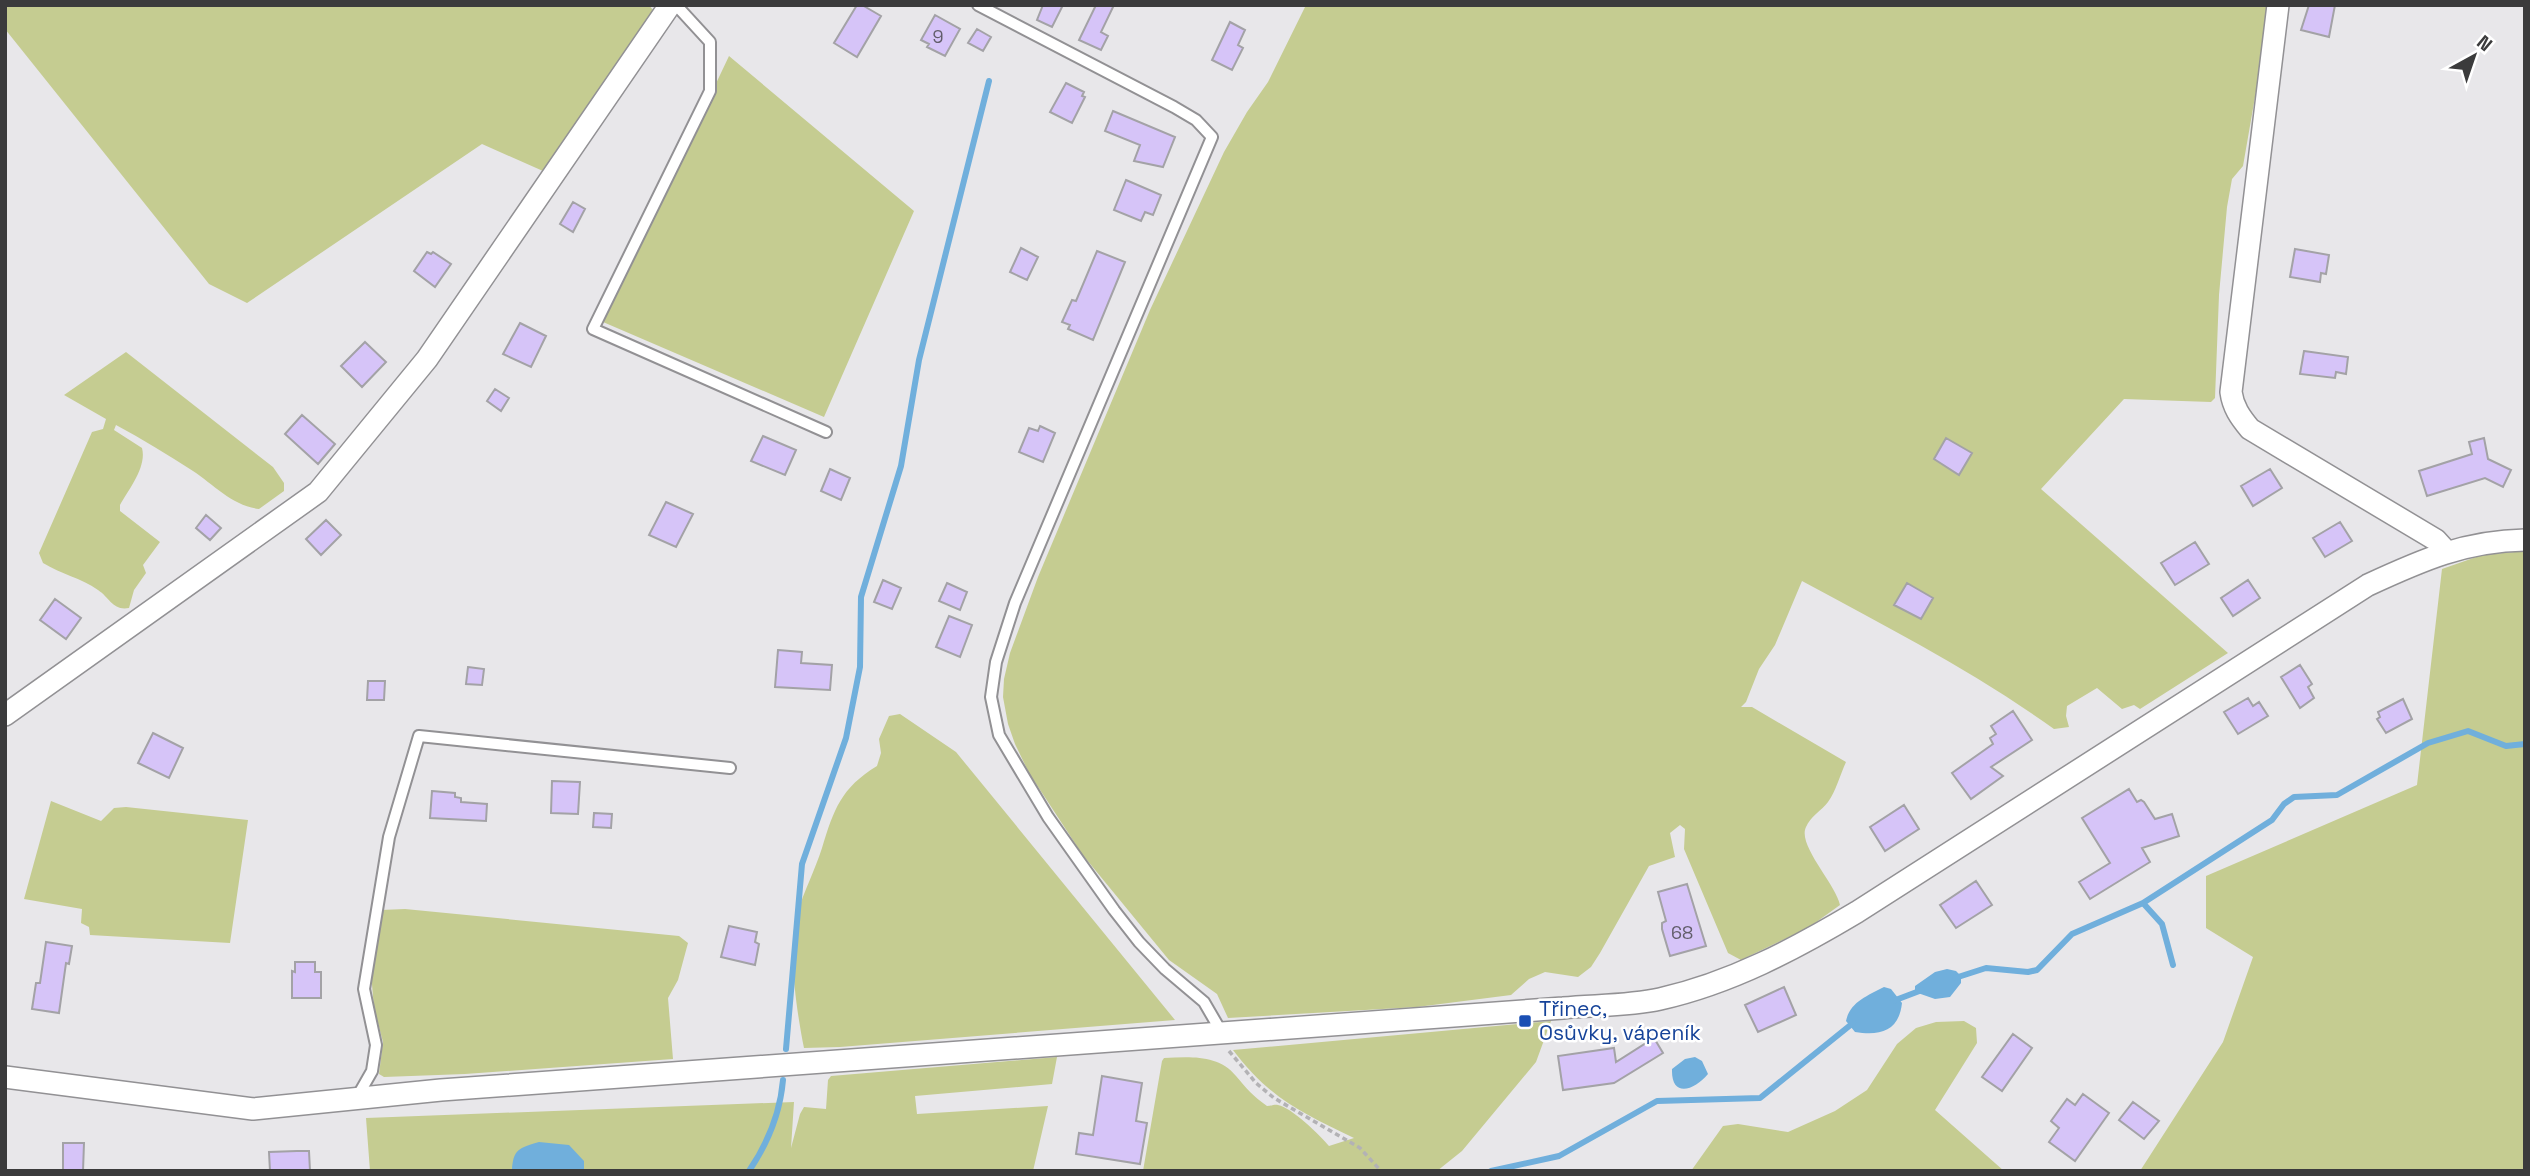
<svg xmlns="http://www.w3.org/2000/svg" width="2530" height="1176" font-family="'Space Grotesk',sans-serif">
	<rect width="100%" height="100%" fill="#e8e7ea"/>
	<path fill="#c5cc91" d="M5,5H649L656,14L543,171L482,144L247,303L209,284L5,29Z
		M1306,5H2271L2243,166L2232,179L2227,207L2219,295L2215,398L2211,402L2124,399L2041,489L2228,653L2140,709L2134,705L2122,709L2097,688L2067,706L2066,716L2069,727L2054,729C1973,671 1889,628 1802,581L1775,645L1759,669L1746,702L1741,707H1752L1846,762C1840,775 1836,791 1828,802C1822,810 1810,817 1806,827C1797,845 1836,884 1840,905L1808,928L1741,960L1728,953L1684,849L1685,829L1680,825L1670,833L1675,857L1649,866L1600,953L1591,967L1578,977L1545,972L1529,979L1511,995L1417,1007L1228,1018L1217,994L1169,960L1082,854L1029,773L1015,744L1008,724L1003,697L1004,679L1010,653L1038,577L1150,310L1224,152L1247,112L1268,82Z
		M729,56L914,211L824,417L603,322Z
		M126,352L273,467L284,483V491L259,509C233,506 214,485 193,471C168,455 142,439 116,425L114,430L142,448C147,467 129,489 120,505V511L160,542L143,565L146,573L134,590L129,608C113,611 110,598 98,590C81,578 61,574 43,563L39,553L92,432L103,429L106,419L64,395Z
		M2525,551V1171H2140L2223,1042L2253,957L2206,928V876L2417,785L2442,569L2482,555Z
		M900,714L956,752L1175,1020L840,1047L804,1048C797,1014 787,947 797,914C804,891 815,870 822,848C834,809 841,788 877,766L881,753L879,739L889,716Z
		M51,801L101,821L114,808L126,807L248,820L230,943L90,935L89,927L81,923L82,909L24,899Z
		M405,909L679,936L688,943L678,980L668,998L673,1059L465,1074L384,1077L379,1074L383,1042L374,1008L371,973L381,910Z
		M1551,1021L1536,1062L1462,1151L1437,1171H1143L1162,1061L1164,1058C1189,1057 1218,1054 1236,1076C1246,1088 1254,1097 1267,1106C1271,1106 1275,1104 1278,1105C1291,1107 1321,1136 1329,1146L1354,1138C1302,1113 1269,1098 1233,1050Z
		M1964,1021L1976,1028L1977,1043L1935,1110L2004,1171H1691L1723,1126L1738,1124L1788,1132L1835,1111L1867,1090L1897,1044L1916,1028L1936,1022Z
		M1057,1057L1052,1084L915,1096L917,1114L1048,1106L1033,1171H370L366,1118L794,1102L791,1148L800,1114L804,1107L826,1109L828,1080L831,1076Z"/>
	<path fill="#70afdc" d="M1947,969L1956,971L1961,976V983L1950,997L1935,999L1915,992V986L1935,972Z
		M1884,987L1891,989L1902,1003C1899,1031 1881,1036 1855,1032L1846,1021C1850,1002 1867,996 1884,987Z
		M1695,1057L1702,1061L1708,1074C1695,1090 1671,1099 1672,1069L1685,1059Z
		M539,1142L569,1145L584,1161V1171H512C513,1149 519,1148 539,1142Z"/>
	<g fill="none" stroke-linecap="round" stroke-linejoin="round">
		<path stroke="#70afdc" stroke-width="6" d="M2143,903L2162,924L2173,965
			M1955,978L1986,968L2028,972L2037,970L2072,934L2143,903L2272,820L2284,804L2294,797L2337,795L2428,743L2468,731L2506,746L2525,744
			M1893,1001L1922,990
			M786,1049L802,864L846,738L860,667L861,597L901,466L919,360L989,81
			M749,1171C768,1143 780,1115 783,1080
			M1491,1171L1559,1156L1657,1101L1760,1098L1853,1023"/>
	</g>
	<path fill="#d6c4f8" stroke="#a3a2a6" stroke-width="2" d="M857,5H862L881,16L857,57L834,43Z
		M1043,5H1063L1052,27L1037,20Z
		M1096,5H1114L1101,32L1108,36L1101,50L1079,40Z
		M2309,5H2335L2329,37L2301,30Z
		M935,15L960,29L945,56L927,47L929,44L921,40Z
		M1230,22L1245,30L1238,45L1243,48L1232,70L1212,60Z
		M977,29L991,37L983,51L968,43Z
		M1066,83L1084,92L1082,96L1085,97L1072,123L1050,112Z
		M1113,111L1175,137L1163,167L1134,161L1140,145L1105,131Z
		M1126,180L1161,195L1153,215L1145,212L1141,221L1114,210Z
		M573,202L585,209L573,232L560,224Z
		M1021,248L1038,257L1027,280L1010,272Z
		M2295,249L2329,255L2326,274L2321,273L2320,282L2290,277Z
		M1097,251L1125,262L1093,340L1068,329L1070,325L1062,322L1072,300L1076,301Z
		M427,252L431,254L433,252L451,264L435,287L414,271Z
		M520,323L546,336L531,367L503,354Z
		M365,342L386,362L362,387L341,366Z
		M2304,351L2348,357L2346,374L2336,372L2335,378L2300,374Z
		M495,389L509,398L501,411L487,401Z
		M302,415L335,444L318,464L285,434Z
		M1040,426L1055,433L1043,462L1019,452L1029,428L1038,431Z
		M763,436L796,450L785,475L751,461Z
		M1946,438L1972,453L1959,475L1934,459Z
		M2484,438L2488,459L2511,470L2503,487L2485,478L2427,496L2419,471L2472,454L2469,442Z
		M830,469L850,478L841,500L821,491Z
		M2270,469L2282,488L2253,506L2241,486Z
		M666,502L693,514L676,547L649,535Z
		M206,515L221,528L210,540L196,528Z
		M326,520L341,535L321,555L306,539Z
		M2340,522L2352,541L2325,557L2313,538Z
		M2195,542L2209,564L2175,585L2161,563Z
		M883,580L901,588L892,609L874,602Z
		M2248,580L2260,598L2233,616L2221,598Z
		M947,583L967,592L960,610L939,601Z
		M1907,583L1933,598L1921,619L1894,605Z
		M55,599L81,618L66,639L40,620Z
		M949,616L972,625L960,657L936,647Z
		M778,650L802,652L801,663L832,665L830,690L775,687Z
		M2300,665L2312,684L2308,687L2314,698L2300,708L2281,677Z
		M468,667L484,669L482,685L466,684Z
		M368,681H385L384,700H367Z
		M2248,698L2253,706L2259,702L2268,716L2238,734L2224,712Z
		M2403,699L2412,719L2386,733L2377,719L2380,717L2378,712Z
		M2013,711L2032,740L1991,767L2003,776L1971,799L1952,773L1993,744L1990,738L1996,734L1991,726Z
		M153,733L183,748L169,778L138,763Z
		M552,781L580,782L578,814L551,813Z
		M2129,789L2137,802L2141,800L2144,802L2155,819L2172,814L2179,836L2142,848L2150,862L2090,899L2079,882L2110,863L2082,818Z
		M432,791L455,793V797L461,798V802L487,804L486,821L430,818Z
		M1904,805L1919,829L1885,851L1870,827Z
		M594,813L612,814L611,828L593,827Z
		M1976,881L1992,905L1956,928L1940,905Z
		M1687,884L1706,946L1670,956L1662,929V923L1666,921L1658,892Z
		M729,926L757,932L755,942L759,944L755,965L721,957Z
		M46,942L72,946L69,964L66,963L59,1013L32,1009L36,983H40Z
		M295,962H315V972H321V998H292V971L295,972Z
		M1784,987L1796,1015L1758,1032L1745,1005Z
		M2013,1034L2032,1048L2002,1091L1982,1077Z
		M1654,1038L1663,1053L1614,1083L1563,1090L1558,1056L1614,1048L1616,1062Z
		M1102,1076L1142,1083L1136,1121L1147,1123L1140,1164L1076,1154L1079,1133L1093,1135Z
		M2083,1094L2109,1113L2075,1161L2049,1142L2059,1128L2051,1121L2067,1099L2075,1105Z
		M2133,1102L2159,1121L2144,1139L2119,1120Z
		M63,1143H84L83,1171H63Z
		M297,1151H309L310,1171H270L269,1152Z"/>
	<g fill="none" stroke-linecap="round" stroke-linejoin="round">
		<defs>
			<path id="service" d="M676,5L710,42V91L593,329L826,432
				M978,5L1174,107L1196,120L1212,137L1015,603L996,662L991,697L999,735L1048,817L1114,910L1139,942L1165,969L1204,1002L1222,1033
				M356,1099L372,1071L376,1045L364,989L389,837L419,736L730,768"/>
			<path id="minor" d="M2278,5L2231,392C2233,407 2240,417 2250,429L2436,540L2446,551
				M5,715L318,492L427,359L670,5
				M5,1077L253,1109L441,1090L1563,1008C1594,1005 1629,1006 1660,999C1731,983 1795,949 1857,912L2368,585C2422,560 2465,541 2525,540"/>
		</defs>
		<use href="#service" stroke="#929194" stroke-width="14"/>
		<use href="#minor" stroke="#929194" stroke-width="24"/>
		<path stroke="#b3b2b5" stroke-width="3.5" stroke-dasharray="5 3.5" stroke-linecap="butt" d="M1229,1051L1256,1083L1274,1098L1360,1148L1381,1171"/>
		<use href="#service" stroke="#fff" stroke-width="10"/>
		<use href="#minor" stroke="#fff" stroke-width="21"/>
	</g>
	<rect fill="#1a4fb4" stroke="#fff" stroke-width="2.5" x="1518" y="1014" width="14" height="14" rx="3.5"/>
	<g text-anchor="middle" stroke-width="5" stroke-linejoin="round" paint-order="stroke">
		<g font-size="18" fill="#625d6b">
			<text x="938" y="43">9</text>
			<text x="1682" y="939">68</text>
		</g>
		<g font-size="21" fill="#164399" stroke="#fff" text-anchor="start">
			<text x="1539" y="1016">Třinec,<tspan x="1539" dy="24">Osůvky, vápeník</tspan></text>
		</g>
	</g>
	<rect width="2530" height="1176" fill="none" stroke="#3b3b3c" stroke-width="14"/>
	<g transform="translate(2474 56) rotate(40)" stroke="#ffffff" stroke-width="5" paint-order="stroke">
	<path d="M0-5L12 26L0 18L-12 26Z" fill="#3b3b3c"/>
	<text y="-10" font-size="19" font-weight="bold" text-anchor="middle" fill="#3b3b3c">N</text>
	</g>
</svg>
